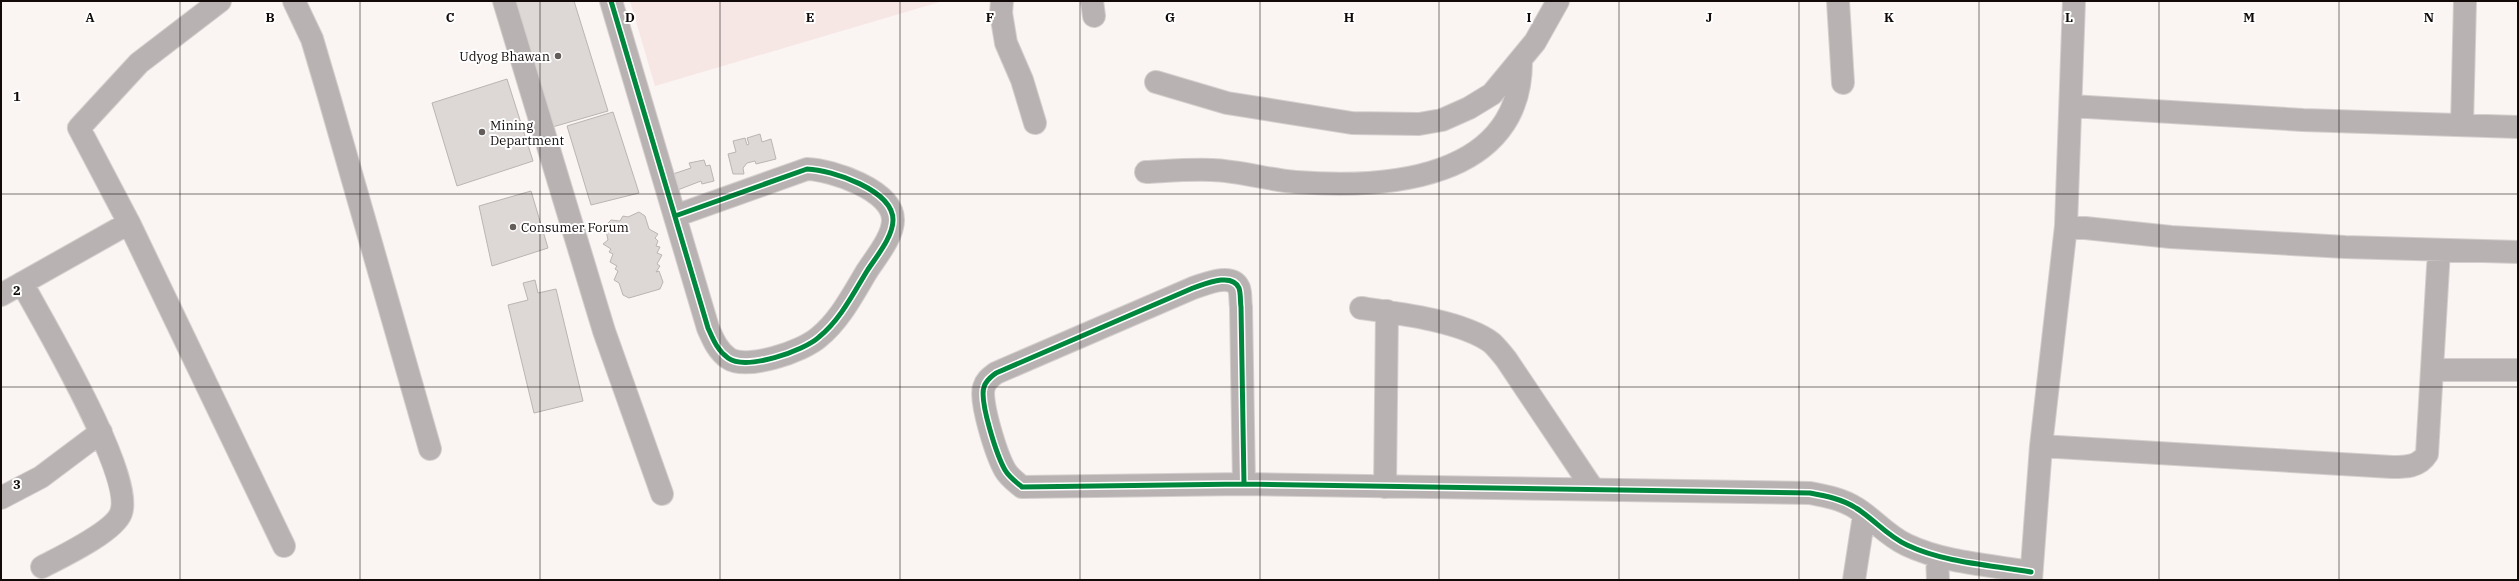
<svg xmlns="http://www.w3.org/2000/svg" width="2519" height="581" font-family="'IBM Plex Serif',serif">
	<rect width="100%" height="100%" fill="#faf4f2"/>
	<path fill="#f7e7e4" d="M630,1H943L655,86Z"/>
	<path fill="#ddd7d5" stroke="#bbb4b2" d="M506,1H574L608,111L549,128Z
		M507,79L533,161L457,186L432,103Z
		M613,112L639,193L591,205L567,126Z
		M760,134L762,142L771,139L776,159L756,164L755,161L747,163L743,168L744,174H733L728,154L736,152L733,141L745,138L747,145L749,144L747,138Z
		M704,160L706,166L710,165L714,181L702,184L701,181L675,191L670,175L691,168L689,163Z
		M531,191L548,248L492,266L479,206Z
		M639,212L645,216L649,229L658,234L655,238L658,241L656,246L660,247L657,253L662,255L657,264L660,266L656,272L659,271L663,282L660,289L629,298L623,295L619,283L614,280L618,271L615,269L617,266L610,262L613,254L609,252L611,249L603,244L608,240L605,226L611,220L620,221L623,216L628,217Z
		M535,280L538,293L556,289L583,401L534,413L508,305L528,300L523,283Z"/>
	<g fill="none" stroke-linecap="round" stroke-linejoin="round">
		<defs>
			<path id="minor" d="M220,1L139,63L79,128L129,223L284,546
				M294,1L312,39L328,93L430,449
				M504,1L604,331L662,494
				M611,1L708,328C713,339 717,350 728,358C746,371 804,351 819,337C840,320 853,294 867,271C876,257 893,237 893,220C893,190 832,170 807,169L675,216
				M1002,1L1001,13L1006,43L1022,80L1035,123
				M1092,1L1094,16
				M1838,1L1843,83
				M1156,82L1227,103L1352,123L1419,124L1442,120L1469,108L1492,94L1535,42L1558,1
				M2071,106L2303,120L2518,127
				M2462,125L2465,1
				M1146,172C1167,171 1190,169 1212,170C1241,171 1268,180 1296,182C1386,189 1523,180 1521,59
				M2066,226L2171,237L2345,247L2518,252
				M22,283C43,322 135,476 121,513C114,532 61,557 42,567
				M1,295L129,223
				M1361,308C1397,313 1463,321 1492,343C1497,348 1502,354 1506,359L1593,489
				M2432,370H2518
				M2041,446L2392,467C2406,467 2419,467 2427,454L2439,250
				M1244,484L1241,307C1240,301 1241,294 1239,288C1232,272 1205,284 1193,288L996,373C991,377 986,380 984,387C979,401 997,456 1005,470C1009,477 1016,482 1022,487L1244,484L1810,493C1826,496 1842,499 1856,508C1874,519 1887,536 1907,545C1945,563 1991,565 2031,572
				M1385,487L1387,311
				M1,498L41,477L101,432
				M1937,556L1938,580
				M1854,580L1864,515
				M2031,580L2041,446L2066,226L2074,1"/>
		</defs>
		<use href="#minor" stroke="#d4cfce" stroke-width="24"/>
		<use href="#minor" stroke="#b8b3b2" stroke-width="22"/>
		<defs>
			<path id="cycleway" d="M611,1L708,328C713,339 717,350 728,358C746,371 804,351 819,337C840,320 853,294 867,271C876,257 893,237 893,220C893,190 832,170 807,169L675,216
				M1244,484L1241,307C1240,301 1241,294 1239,288C1232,272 1205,284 1193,288L996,373C991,377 986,380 984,387C979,401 997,456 1005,470C1009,477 1016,482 1022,487L1244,484L1810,493C1826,496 1842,499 1856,508C1874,519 1887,536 1907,545C1945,563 1991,565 2031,572"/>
		</defs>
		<use href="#cycleway" stroke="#fff" stroke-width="8"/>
		<use href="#cycleway" stroke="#00873e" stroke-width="5"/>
	</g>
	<path fill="none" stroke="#110a09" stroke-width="1" stroke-opacity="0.55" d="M180,1V580M360,1V580M540,1V580M720,1V580M900,1V580M1080,1V580M1260,1V580M1439,1V580M1619,1V580M1799,1V580M1979,1V580M2159,1V580M2339,1V580M1,194H2518M1,387H2518"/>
	<g fill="#635c5b" stroke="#fff" stroke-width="1.5">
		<circle cx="558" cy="56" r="4"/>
		<circle cx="482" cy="132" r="4"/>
		<circle cx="513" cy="227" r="4"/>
	</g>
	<g text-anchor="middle" stroke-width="4" stroke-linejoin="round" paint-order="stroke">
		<g font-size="13" fill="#110a09" stroke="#fff" text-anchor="start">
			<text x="550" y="61" text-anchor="end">Udyog Bhawan</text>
			<text x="490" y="130">Mining<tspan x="490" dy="15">Department</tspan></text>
			<text x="521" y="232">Consumer Forum</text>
		</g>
	</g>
	<g font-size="13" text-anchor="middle" font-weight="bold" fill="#110a09" stroke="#fff" stroke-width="4" stroke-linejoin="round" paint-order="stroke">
		<text x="90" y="22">A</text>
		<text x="270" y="22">B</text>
		<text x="450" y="22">C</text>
		<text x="630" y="22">D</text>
		<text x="810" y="22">E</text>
		<text x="990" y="22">F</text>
		<text x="1170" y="22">G</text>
		<text x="1349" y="22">H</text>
		<text x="1529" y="22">I</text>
		<text x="1709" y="22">J</text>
		<text x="1889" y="22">K</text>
		<text x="2069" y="22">L</text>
		<text x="2249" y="22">M</text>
		<text x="2429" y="22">N</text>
		<text x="17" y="101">1</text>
		<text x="17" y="295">2</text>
		<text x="17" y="489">3</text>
	</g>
	<rect width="2519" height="581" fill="none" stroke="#110a09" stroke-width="4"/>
</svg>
